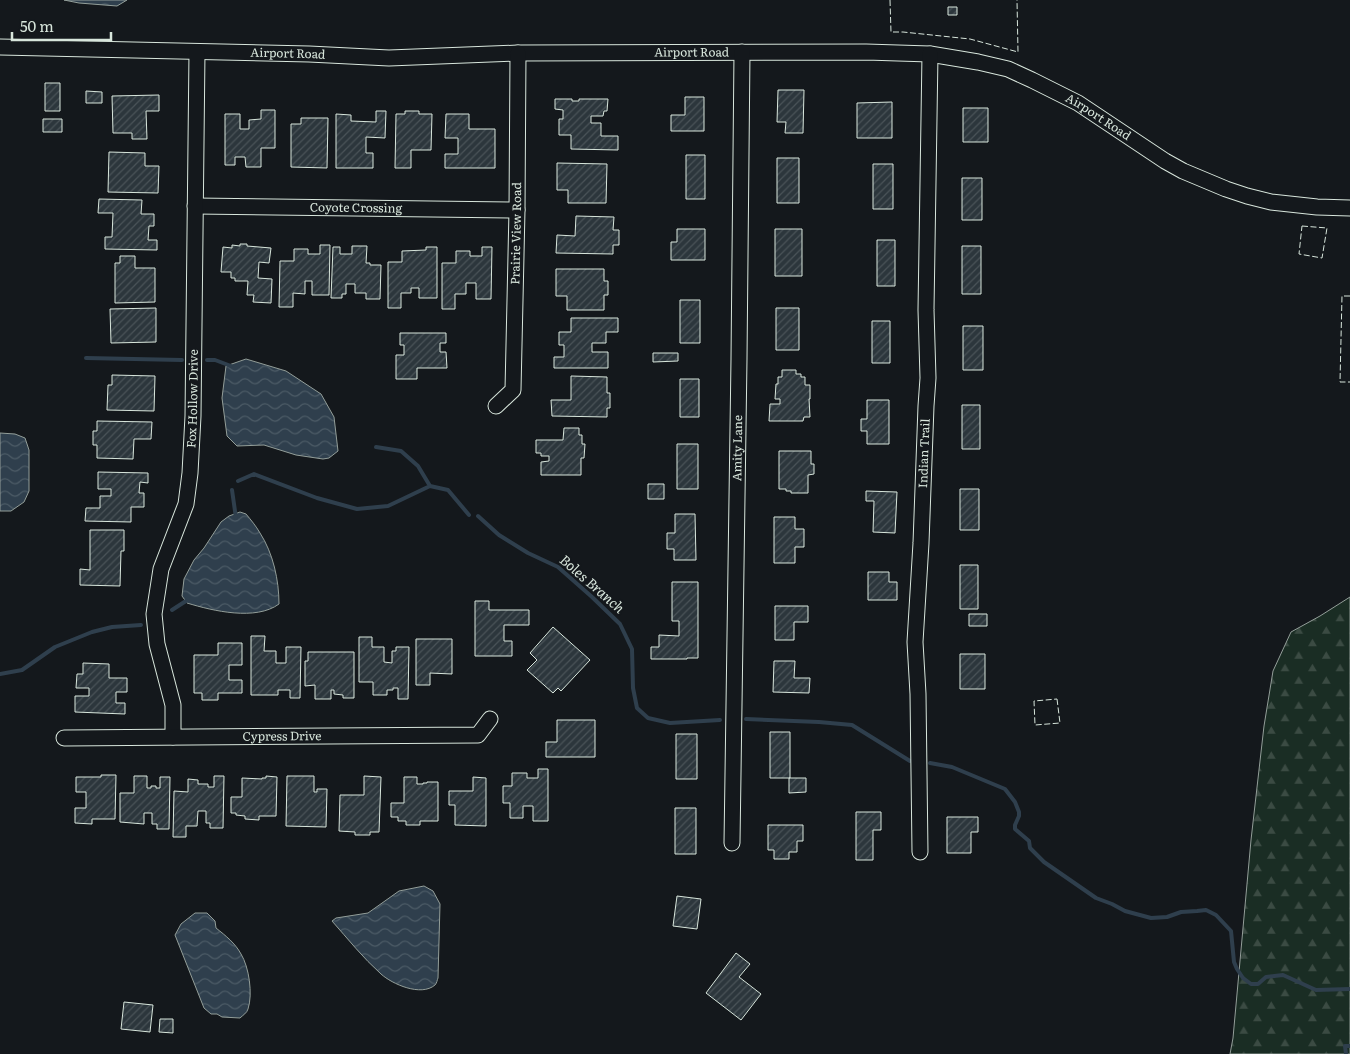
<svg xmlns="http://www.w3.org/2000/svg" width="1350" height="1054" font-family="Literata,serif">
	<defs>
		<pattern id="forest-firs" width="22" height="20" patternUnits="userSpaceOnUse" patternTransform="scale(1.25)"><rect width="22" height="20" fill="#1a2d24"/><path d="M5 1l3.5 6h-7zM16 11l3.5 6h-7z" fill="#3b4b43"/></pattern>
		<pattern id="water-waves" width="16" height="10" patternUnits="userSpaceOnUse" patternTransform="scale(1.25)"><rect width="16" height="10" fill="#2f3f4d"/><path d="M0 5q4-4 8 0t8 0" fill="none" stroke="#4c5b66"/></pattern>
		<pattern id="building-hatch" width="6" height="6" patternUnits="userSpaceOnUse" patternTransform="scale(1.25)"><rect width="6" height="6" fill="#2c363c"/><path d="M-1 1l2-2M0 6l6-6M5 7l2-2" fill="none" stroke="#4a5358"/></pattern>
	</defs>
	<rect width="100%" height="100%" fill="#14181c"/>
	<path fill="url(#forest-firs)" stroke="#939e99" d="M1350,597V1054H1230L1233,1038L1251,840L1264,726L1273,671L1291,632L1320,616Z"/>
	<path fill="url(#water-waves)" stroke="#939e99" d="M64,0H127L117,6L79,3Z
		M246,359L286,371L321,394L334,417L338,451L329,458L323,459L296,455L264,445L237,446L227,436L222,398L226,366Z
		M0,433L15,434L25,438L29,450V491L24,502L11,511H0Z
		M240,512L246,514C251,520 256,526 260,533C273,553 279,580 279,604C256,621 213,611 187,603L182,596L184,579L194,560L204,548L221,522L229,516Z
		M424,886L433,891L440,904L438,978C437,980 437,983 435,985C421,997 392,984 381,974C363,958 348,939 332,921L336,918L368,913L399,891Z
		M195,913H207L215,921L216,928C226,936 235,943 241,954C249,967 253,994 248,1009C247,1013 243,1015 240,1018L222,1017L217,1014H211L204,1008L175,935L181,924Z"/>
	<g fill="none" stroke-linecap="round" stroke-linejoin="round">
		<path stroke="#2f3f4d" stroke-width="4" d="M86,358L182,360
			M207,360H215L231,366
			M376,447L401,451L418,466L430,486
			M238,481L254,474L317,498L357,509L388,506L430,486L448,490L469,515
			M232,490L236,518
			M478,516L499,535L528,553L558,567L592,597L620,624L632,649L633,688L637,708L648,718L670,723L720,720
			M172,610L189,599
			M0,674L22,670L55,647L92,632L112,627L141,625
			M746,719L819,722L852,725L910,761
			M930,763L952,767L1005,789L1015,802L1019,812V816L1015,825V829L1029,841L1030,848L1044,862L1096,898L1112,904L1125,911L1151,918L1167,917L1181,912L1197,911L1206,910L1216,915L1231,931L1234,962L1237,969L1243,978L1251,984H1258L1266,977L1283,975L1316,990L1350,989
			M1346,1054L1345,1046H1350"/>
	</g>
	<path fill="url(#building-hatch)" stroke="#d8e6dc" d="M948,7H957V15H948Z
		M45,83H60V111H45Z
		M778,90H804L803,133H785L786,122H777Z
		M86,91L102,92V103H86Z
		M159,95V111H146L147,139H132V133H113L112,96Z
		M685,97H704V131H671V115H685Z
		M555,99H572V101H579V99H608L607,111H604L603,116H591V123H601V136H618V150L571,149V135H559V119H563V110L555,109Z
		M892,102V138H857V103Z
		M963,108H988V142H963Z
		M261,110H275V148H261V167H246L245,157H235V165H225V114H240V129H249V120L261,119Z
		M376,111H386L385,138L366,137V153H373V168H336V114L351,115V121L376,122Z
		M405,111H419V114H432L431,150H411V168H395L396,114H405Z
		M446,114H469V129H495V168H445V154H458V138H445Z
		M301,118H328L327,168L291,167V124H301Z
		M43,119H62V132H43Z
		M109,152L145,153V166H159L158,193L108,192Z
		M686,155H705V199H686Z
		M777,158H799V203H777Z
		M557,163L607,164L606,203H568V190H557Z
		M873,164H893V209H873Z
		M962,178H982V220H962Z
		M99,199L142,200L141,214H154V226H149L148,240H157V250L105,249V237H112L113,213H98Z
		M576,216L614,217L613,230H619V245H613V254L556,253L557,235L575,236Z
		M677,229H705V260H671V242H677Z
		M775,229H802V276H775Z
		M877,240H895V286H877Z
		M240,244H247V246L271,248L269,263L259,262L258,278L272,279L271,303L253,302L254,295H247L248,281H235V278H231V272H221L223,247L232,248V245L240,246Z
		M320,245H330L329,295H312V281H305V294L293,293V307H279L280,261H294V249H308V254H320Z
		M352,246H367L366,263H370V265H381L380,299H366V293H355V284H346V294H342V298H331L333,247H340V254H352Z
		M962,246H981V294H962Z
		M426,247H437V298H419V288H411V293H401V308H388V262H402V251L426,250Z
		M482,247H492L491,299H476V283H466V294H455V309H442V263H456V251H470V256H482Z
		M120,256H135V268H155V302L115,303V263H120Z
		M556,269H604V281H608V295H604V310H567V296H556Z
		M680,300H700V343H680Z
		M156,308V342L111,343L110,309Z
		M776,308H799V350H776Z
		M571,318H618V332H606V343H592V352H608V368H554V357H564V345H559V332H571Z
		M872,321H890V363H872Z
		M963,326H983V370H963Z
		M400,333H446V343H440V352H446L447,368H417V379H396V355H404V345H400Z
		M653,353H678V361L653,362Z
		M782,370H796V374H801V377H805V385H810V399H809L810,417H804L803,421H769L770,404H780V399H775L776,384H778V377H782Z
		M112,375L155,376L154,411L107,410L108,385H112Z
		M571,376L607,377V393H610V408H607V417L552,416L551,400H571Z
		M680,379H699V417H680Z
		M867,400H889V444H867V431H861V419H867Z
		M962,405H980V449H962Z
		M97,421L152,422L151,439H134L133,459L97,458V445H93V431H97Z
		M564,428H579V435H582V444H585L584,458H581V475H541V462L549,461V456H541V453H536V440H563Z
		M677,444H698V489H677Z
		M779,451H811V464H814V474L808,475V493H791V491H786V489H779Z
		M98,472L148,473V483L140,482L139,493H144V507H131V522L85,521L86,508H100V496H111V489H98Z
		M648,484H664V499H648Z
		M960,489H979V530H960Z
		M866,491L897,492L895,533L873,532L874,501H866Z
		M675,514H695L696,560H674V549H667V533H675Z
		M774,517H795V529H804V547H795V563H774Z
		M90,530H124V551H121L120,586L80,585V569L90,570Z
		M960,565H978V609H960Z
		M868,572H889V582H897V600H868Z
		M672,582H698V658H687V659H651V647H659V635L679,636V621H672Z
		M475,601H489V610H529V625H504V641H512V656H475Z
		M775,606H808V622H794V640H775Z
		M969,614H987V626H969Z
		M553,627L590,660L561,691L558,688L553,693L527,670L537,660L530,653Z
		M251,636H265L264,651H276V663H286V647H301L300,698H290V690H278V695H251Z
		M359,637H372V647H384V662L392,663V651H396V647H409L408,699H398V688H393V690H387V695H373V682H359Z
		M416,639H452V674L430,673V685H416Z
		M218,643H242V665H229V680H242V693H218V700H202V693H194V655H218Z
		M308,652H354V698H343V695L334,694V690H331V699H315V685L305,686V661H308Z
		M960,654H985V689H960Z
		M774,661H795L794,678H810L809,693L773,692Z
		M83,663L109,664V678H127V692H116V703H125V714L75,712V696H89V688H76L77,674H83Z
		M557,720H595V757H546V742H557Z
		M770,732H790V778H770Z
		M676,734H697V779H676Z
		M538,769H548V821H533V806H523V818H510V803H503V786H512V773H527V778H538Z
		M101,775H116L115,819H92V824L75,823V808H86V792H76V777H101Z
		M134,776H147V788H151V786H156V788H160V777H170L169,829H157V824H152V813H144V824L120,822V793H134Z
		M214,776H224L223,828H210V823H206V811H198L197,826H186V837H173L174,791L188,792V779L198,780V784H208V787H214Z
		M266,776L277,777L276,816H259V820L245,819V816L236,815V813H231V797H242V778L262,779V778H266Z
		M287,776H314V792H317V789H327L326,827L286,826Z
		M364,776L381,777L379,832H370V835H355V832L339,831L340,795H364Z
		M404,777H417V784H423V783H427V782H438V821H420V825H406V821H398V817H391V803H404Z
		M473,777L486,778V826L455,825V805H449V791H473Z
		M789,778H806V792L789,793Z
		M675,808H696V854H675Z
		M856,812H881V830H873V860H856Z
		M947,817H978V832H971V853H947Z
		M768,825H803V841H797V852H789V859H774V850H768Z
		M677,896L701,899L697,929L673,926Z
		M736,953L750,964L739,977L761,994L741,1020L706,993Z
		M124,1002L153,1005L150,1032L121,1029Z
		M160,1019H173V1033L159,1032Z"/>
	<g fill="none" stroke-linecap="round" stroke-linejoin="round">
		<defs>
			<g id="minor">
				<path id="s1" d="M0,47L309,54L389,58L518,53L866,52L930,54L978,62L1008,69L1032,80L1078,103L1165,161L1183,171L1226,189L1247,196L1271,202L1317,207L1350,208"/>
				<path id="s2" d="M195,206L517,210"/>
				<path id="s3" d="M496,406L513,390L517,210L518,53"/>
				<path id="s4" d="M173,737V705L157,644L154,614L161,569L186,504L190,473L193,416L197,52"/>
				<path id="s5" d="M64,738L478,735L490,719"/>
				<path id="s6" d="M732,843L739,359L742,52"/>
				<path id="s7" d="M920,852L918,694L915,642L921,543L926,406L928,378L926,310L930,54"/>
			</g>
		</defs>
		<use href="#minor" stroke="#d8e6dc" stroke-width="17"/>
		<use href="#minor" stroke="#14181c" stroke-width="15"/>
		<path stroke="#d8e6dc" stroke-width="1" stroke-dasharray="6 2.5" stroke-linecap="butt" d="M890,0L891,32H903L970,39L1018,52L1017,0
			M1302,226L1327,228L1322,258L1299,254Z
			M1350,296H1342L1340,382H1350
			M1057,699L1060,723L1035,725L1034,701Z"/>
	</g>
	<g text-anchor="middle" stroke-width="4" stroke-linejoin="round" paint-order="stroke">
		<g font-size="12" fill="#d8e6dc" stroke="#14181c">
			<text dy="4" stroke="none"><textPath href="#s1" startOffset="692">Airport Road</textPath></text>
			<text dy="4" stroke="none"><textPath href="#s1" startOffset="288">Airport Road</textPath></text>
			<text dy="4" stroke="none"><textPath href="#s1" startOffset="1112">Airport Road</textPath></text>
			<text dy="4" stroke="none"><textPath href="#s2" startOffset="161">Coyote Crossing</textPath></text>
			<text dy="4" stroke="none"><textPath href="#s3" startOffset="180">Prairie View Road</textPath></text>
			<text dy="4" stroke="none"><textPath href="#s4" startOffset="346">Fox Hollow Drive</textPath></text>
			<text dy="4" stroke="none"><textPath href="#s6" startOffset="395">Amity Lane</textPath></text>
			<text dy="4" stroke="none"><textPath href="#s7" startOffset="399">Indian Trail</textPath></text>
			<text dy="4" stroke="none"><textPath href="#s5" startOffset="218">Cypress Drive</textPath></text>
		</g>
		<g font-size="14" font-style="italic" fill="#d8e6dc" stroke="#14181c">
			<text transform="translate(592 584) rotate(41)" y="5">Boles Branch</text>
		</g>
	</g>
	<path d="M12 32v8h99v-8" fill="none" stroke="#d8e6dc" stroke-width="2.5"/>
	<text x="20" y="32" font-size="15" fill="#d8e6dc" stroke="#14181c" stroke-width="4" paint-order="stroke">50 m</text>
</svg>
